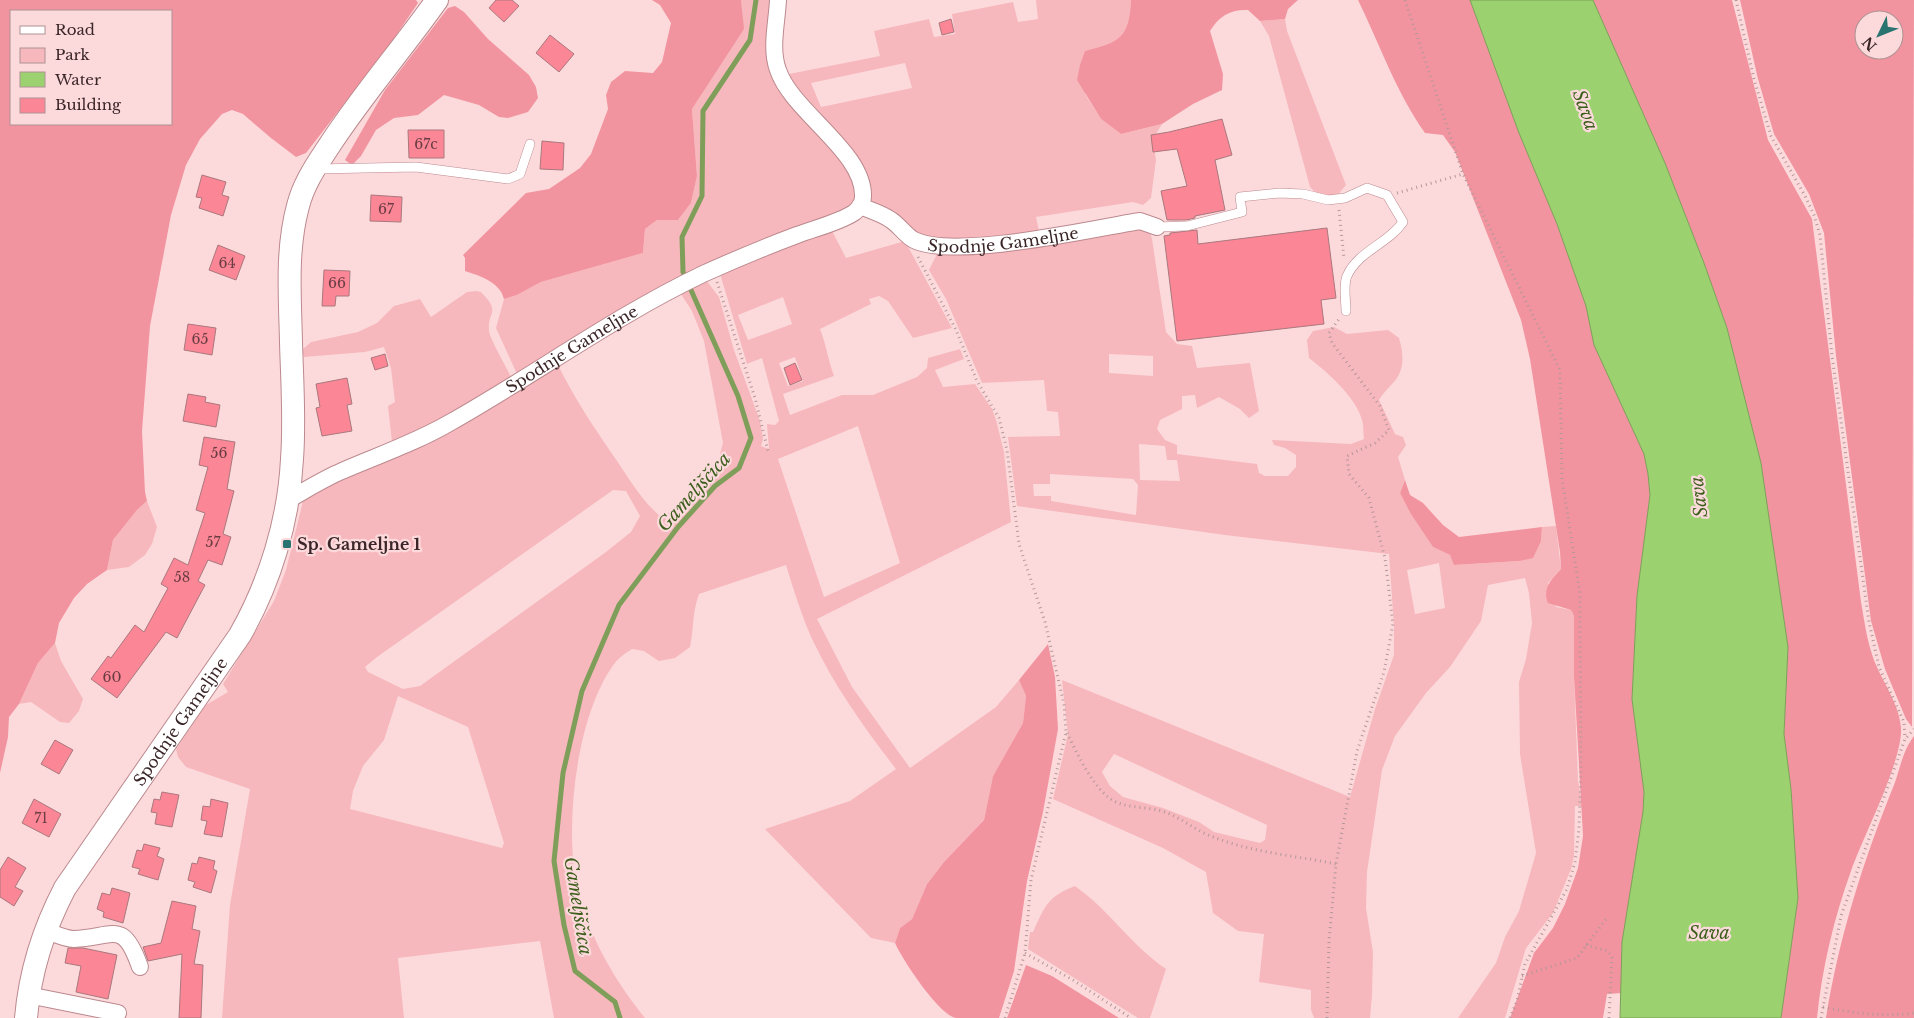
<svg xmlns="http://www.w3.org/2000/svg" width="1914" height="1018" font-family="'Libre Baskerville',serif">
	<rect width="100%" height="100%" fill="#fcdadc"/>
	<path fill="#f6b8bd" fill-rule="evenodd" d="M741,0H774L771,62L855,183L857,198L849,209L517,374L496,328L504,299L517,295L541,282L643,253L645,229L657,220H678L691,203L697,176L692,109L743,29Z
		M1036,0H1131C1129,39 1119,42 1085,51V94L1101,119L1121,134L1162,124L1153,139L1156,160L1151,198L1143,205L1133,202L1036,217L1039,231L970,241L923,237L870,202L784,75L880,56L874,31L929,19L934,37L955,34L952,14L1013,2L1018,22L1038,19ZM905,63L912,88L821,107L811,83Z
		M1285,19L1287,31L1346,185L1335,198L1323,200L1310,187L1269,36L1260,21Z
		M1142,226L1149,229L1152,239L1166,332L1177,344L1192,346L1197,368L1250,363L1259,411L1249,418L1240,409L1219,397L1197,408L1195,395L1182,396V409L1160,420L1157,429L1165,440L1177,445V454L1257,464L1259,473L1265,476H1288L1296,467V455L1285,448L1274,445L1272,440L1351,444L1364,439C1363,433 1364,426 1362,420C1356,397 1327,372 1309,358L1307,340L1313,331L1334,327L1347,334L1388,330L1399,338C1404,355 1405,371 1392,384C1387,390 1383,393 1379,400L1395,434L1403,437L1406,445L1398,457L1405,480L1400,493L1433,547L1450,555L1455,565L1519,561L1541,541L1542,527L1556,526L1561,569L1548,583L1556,607L1571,610L1574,616V677L1578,780L1582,806H1575L1574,856L1571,869L1553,913L1526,948L1505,1018H1458L1496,963L1505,937L1519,911L1536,853L1520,754L1519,682L1526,659L1532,623L1529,593L1525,578L1488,585L1481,621L1450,667L1426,693L1395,736L1382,770L1367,872L1366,908L1373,952L1372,995L1370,1018H1314L1311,1010V990L1259,982L1264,934L1238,931L1213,913L1206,872L1163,848L1053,799L1068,734L1062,680L1350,797L1375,709L1394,655V626L1389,554L1225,535L1017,506L1008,437L1060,436L1058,412L1047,411L1044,380L982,383L946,299L929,270L939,250ZM1109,354L1153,356V376L1109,373ZM1139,444L1165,446L1167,460H1177L1180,481L1140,480ZM1050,474L1133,479L1138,485L1136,515L1051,501V496H1034L1033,484H1050ZM1439,563L1445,608L1415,614L1407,570ZM1114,754L1267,825L1265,840L1260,843L1214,832L1199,822L1163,808L1123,797L1110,786L1102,772Z
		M830,227L846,258L905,241L952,328L913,338L888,301L879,296L869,299L871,304L820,329C826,344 828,360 834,376L783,394L790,415L842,395H873L917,377L927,368L928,358L960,349L964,359L935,370L943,387L975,384L992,409L996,420L1004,452L1011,522L817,619L852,687L910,768L996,707L1019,680L1026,696L1023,723L993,776L984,820L944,862L927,884L912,919L900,928L895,943L871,938L765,829L850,801L896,769C865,729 835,687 813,641C802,617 794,591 786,565L699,594C692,613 694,628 690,647L675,658L659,661L644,651L632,649C624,654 617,659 612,667C575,720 562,838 580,899C593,943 616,982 645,1018H554L540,941L398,958L404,1018H222L230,905L250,789L186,767L178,757L176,749L206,705L228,692L223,684L274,601L286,570L303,501L310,493L557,363C574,398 595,429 617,461C631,482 643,502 662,518L693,493L717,465L723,443L704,341L692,311L679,291L706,280L719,297L734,350L760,421L763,439L761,446L769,449L767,424L775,425L779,421L762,358L747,364L721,277L722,272ZM783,297L792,324L748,340L738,315ZM795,357L803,381L788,386L779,363ZM858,426L900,563L824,597L778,459ZM613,490L626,491L640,516L631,532L606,552L420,686L403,689L368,672L365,667L377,657ZM398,696L468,727L504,843L502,848L350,809L353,791L363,766L384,740Z
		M476,291L481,292C502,313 487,311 489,331C490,339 507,368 511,377L447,417L392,442L388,406L395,402L391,368L384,347L365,352L304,357L302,350L311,342L358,332L377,323L394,306L420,299L431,317L467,292Z
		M147,501L157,527L152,544L145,555L129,567L107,570L113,540L137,510Z
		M55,643L61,661L83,699L79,711L69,723L60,722L31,702L19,704L38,663Z
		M1075,886C1109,910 1132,946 1166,969L1150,1018H1138L1028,949L1030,932H1033C1045,906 1047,897 1075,886Z"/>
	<path fill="#f2949f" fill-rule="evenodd" d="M0,0H416L418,3L386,50L306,153L296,157L271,138L243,114L232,110L222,114L200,139L186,165L171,215L150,326L142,431L145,492L147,501L137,510L113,540L107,570L87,584L74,598L59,623L55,643L38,663L19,704L9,717L8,737L0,773ZM11,11H171V124H11Z
		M652,0H741L744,29L692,109L697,176L691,203L678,220H657L645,229L643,253L541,282L517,295L504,299C500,282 480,276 465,271V258L463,255L526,193L549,189L580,168L591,154L608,109L606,95L611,82L625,71L653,73L662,62L671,23L660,5Z
		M1131,0H1298L1288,9L1285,19L1260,21L1248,10C1231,9 1219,16 1210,31L1223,74L1222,90L1193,104L1162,124L1121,134L1101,119L1077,80L1080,65L1085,51C1119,42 1129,39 1131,0Z
		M1358,0H1470L1519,133L1557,224L1586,306L1594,345L1644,454L1648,474L1650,495L1637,596L1632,699L1644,792L1643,812L1622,942V993L1607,994L1603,1018H1510L1534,953L1553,928L1565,904L1578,868L1583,836L1574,677V616L1571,610L1548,603C1542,588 1551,580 1561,569L1560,552L1530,359L1521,320L1455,152L1443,135L1425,133C1396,92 1380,45 1358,0Z
		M1593,0H1732L1768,140L1812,219L1861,602C1864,618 1866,635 1871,651C1878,677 1899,700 1901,728C1903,760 1863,837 1851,871C1834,918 1822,968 1817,1018H1781L1798,898L1791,789L1784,734L1788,647L1761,463L1727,328L1704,263L1665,163Z
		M1740,0H1914L1912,727L1906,719L1885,669L1871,621L1836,356L1824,233L1809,194L1774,134L1758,79ZM1864,20H1894V50H1864Z
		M455,6L464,12L488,39L529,75L536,87L538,98L528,112L508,118L499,117L479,105L444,95L418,115L394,118L376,130L361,156L352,165L345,160L385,90L448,8Z
		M1405,480L1410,495L1423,503L1443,525L1459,537L1542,527L1541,541L1533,558L1519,561L1454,565L1450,555L1433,547L1411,514L1400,493Z
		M1048,644L1055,677L1058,729L1043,812L1027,881L1014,971L999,1018C985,1018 969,1018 956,1018C939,1015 902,959 895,943L900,928L912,919L927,884L944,862L984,820L993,776L1023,723L1026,696L1019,680Z
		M1914,736V1018H1826C1839,937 1863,861 1894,785C1900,769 1903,750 1914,736Z
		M1026,965L1052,976L1119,1018H1007Z"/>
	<path fill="#9bd26f" stroke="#7e9e59" d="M1470,0H1593L1665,163L1704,263L1727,328L1761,463L1788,647L1784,734L1791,789L1798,898L1781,1018H1620L1622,942L1643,812L1644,792L1632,699L1637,596L1650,495L1648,474L1644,454L1594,345L1586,306L1557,224L1519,133Z"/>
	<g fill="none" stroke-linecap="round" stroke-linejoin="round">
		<path stroke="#7e9e59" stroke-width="5" d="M620,1018L615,1002L575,971L564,925L554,861L563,773L582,691L619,605L678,527L715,486L739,468L751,438L738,396L683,272L682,237L702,196L703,111L750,40L756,0"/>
	</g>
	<path fill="#fb8696" stroke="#aa787d" d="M496,0H512L519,6L504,22L489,8Z
		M951,19L954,32L942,35L939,23Z
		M550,35L574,54L559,72L536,53Z
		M1222,119L1232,155L1215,160L1225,210L1195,216V218L1186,220H1167L1161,191L1187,186L1177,149L1153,152L1151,135L1169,132Z
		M408,130H444V158H409Z
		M542,141L564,143L563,170L540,169Z
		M202,175L226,182L222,195L229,197L223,216L199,208L202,198L196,197Z
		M371,195L402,197L401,222L370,221Z
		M1327,228L1336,298L1321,300L1324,324L1177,341L1164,236L1170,235V233L1197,230L1198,244Z
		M218,245L245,256L236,280L209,270Z
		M324,270L350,271L349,296H336L335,306H322Z
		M188,324L216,328L212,355L184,350Z
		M385,354L388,366L375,370L371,358Z
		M795,363L802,380L790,385L784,368Z
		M347,378L352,404L347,405L352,431L322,436L316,408L320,407L316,384Z
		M188,394L206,397L205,402L220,405L216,427L183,421Z
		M204,437L235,442L227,489L234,491L223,534L231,537L222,565L208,560L198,581L205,585L177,638L166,632L117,698L91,679L108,656L111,658L135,625L144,632L168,588L161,584L174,558L188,565L205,513L196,510L208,467L199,465Z
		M55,740L73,750L59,774L41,764Z
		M162,792L179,795L172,827L155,824L157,813L151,812L154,799L160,800Z
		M34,799L61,814L49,837L22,823Z
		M211,799L228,803L222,837L204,834L207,821L201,820L203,806L210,807Z
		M144,844L160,848L157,856L164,859L158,880L138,874L140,869L132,867L137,850L142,851Z
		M8,857L26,868L15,887L23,891L14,906L0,897V870Z
		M199,857L215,861L213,869L217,871L211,893L193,887L195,882L188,880L192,863L197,864Z
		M112,888L130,893L123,923L103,917L104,912L97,909L102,893L110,895Z
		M172,901L196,906L192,929L200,931L194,964L203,965L201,1018H179L182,954L148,961L143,947L161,943Z
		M68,948H83L117,955L108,999L76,992L81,966L65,963Z"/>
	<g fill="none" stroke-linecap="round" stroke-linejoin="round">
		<defs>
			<path id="lane" d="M317,169L416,167L508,179L520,174L530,144
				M1157,227L1187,226L1242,212L1240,197L1279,193L1303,194L1328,200L1345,198L1367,188L1387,195L1403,222C1388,244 1358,251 1347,276C1343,285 1346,301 1346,311"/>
			<g id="street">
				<path id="s1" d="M860,206C870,210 883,214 891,220C899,225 906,236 914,240C955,260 1091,229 1140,221L1157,227"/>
				<path id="s2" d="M288,500C306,490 323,479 342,471C379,455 417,442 451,422C536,374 615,316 703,274C734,260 765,247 797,235C815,228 839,223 855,212C859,208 863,202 863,197C865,152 792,112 778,70C770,49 777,22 778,0"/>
				<path d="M45,930C53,933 65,939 74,939C115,937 123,919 140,967"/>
				<path d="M28,995L118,1013"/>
			</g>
			<g id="secondary">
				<path id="s3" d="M26,1018C30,971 43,930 65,888L240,635C270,582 289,520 292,459C295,420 292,380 291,342C290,296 286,250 298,206C304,182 318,163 331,143C364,93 403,48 437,0"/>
			</g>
		</defs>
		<use href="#lane" stroke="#bc898e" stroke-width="10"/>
		<use href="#street" stroke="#bc898e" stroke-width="18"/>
		<use href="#secondary" stroke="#bc898e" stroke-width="24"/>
		<path stroke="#b49799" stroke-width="3" stroke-dasharray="1 4" stroke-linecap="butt" d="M1405,0L1463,174L1560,370L1562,479L1580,594L1581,770L1579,829L1575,862L1567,889L1525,964L1517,1001L1510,1018
			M1736,0L1754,79L1771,136L1805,196L1814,215L1820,235L1832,356L1869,622L1879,667L1904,722L1905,739
			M1397,193L1463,174
			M1339,210L1344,258
			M918,257L956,330L977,381L999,418L1007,450L1019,544L1045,622L1064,704L1066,732L1031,880L1025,953L1005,1018
			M717,282L755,398L768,451
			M1067,733C1077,753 1090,782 1108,797C1122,809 1145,806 1162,811C1178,816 1191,827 1206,834C1246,852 1293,855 1336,864
			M1586,945L1608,951L1612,958L1609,1018
			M1025,953L1073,980L1131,1018
			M1522,976L1577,958L1606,919
			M1823,1007C1854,1013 1882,1017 1914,1013
			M1327,1018L1329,941L1336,864L1357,751L1384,672L1393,624L1385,558L1369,498L1349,474L1347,456L1375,443L1389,430L1380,406L1332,343L1329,333L1339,319
			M1821,1018L1841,916L1905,739L1914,729"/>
		<use href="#lane" stroke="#fff" stroke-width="9"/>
		<use href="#street" stroke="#fff" stroke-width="16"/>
		<use href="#secondary" stroke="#fff" stroke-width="22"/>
	</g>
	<rect fill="#297371" stroke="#fcdadc" stroke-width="2" x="282" y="539" width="10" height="10" rx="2.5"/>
	<g text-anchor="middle" stroke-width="4.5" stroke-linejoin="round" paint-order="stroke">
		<g font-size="14" fill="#6a3d43">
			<text x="426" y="149">67c</text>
			<text x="386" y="214">67</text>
			<text x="227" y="268">64</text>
			<text x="337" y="288">66</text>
			<text x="200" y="344">65</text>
			<text x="219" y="458">56</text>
			<text x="213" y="547">57</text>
			<text x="182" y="582">58</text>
			<text x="112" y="682">60</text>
			<text x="41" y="823">71</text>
		</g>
		<g font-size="16" fill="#3a2527" stroke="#fcdadc">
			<text dy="6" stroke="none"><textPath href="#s1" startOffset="155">Spodnje Gameljne</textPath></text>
			<text dy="6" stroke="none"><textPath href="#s2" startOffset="322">Spodnje Gameljne</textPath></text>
			<text dy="6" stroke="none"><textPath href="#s3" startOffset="339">Spodnje Gameljne</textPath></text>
		</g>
		<g font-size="16" font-weight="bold" fill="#3a2527" stroke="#fcdadc" text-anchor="start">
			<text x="297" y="550">Sp. Gameljne 1</text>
		</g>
		<g font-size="18" font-style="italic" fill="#3c5f1c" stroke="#fcdadc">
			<text transform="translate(1585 110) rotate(70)" y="6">Sava</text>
			<text transform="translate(694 492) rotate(-48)" y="6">Gameljščica</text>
			<text transform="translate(1699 497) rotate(-97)" y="6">Sava</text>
			<text transform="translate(578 906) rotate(81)" y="6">Gameljščica</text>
			<text x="1709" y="939">Sava</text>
		</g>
	</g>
	<rect x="10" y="10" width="162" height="115" fill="#fcdadc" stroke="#ae9294"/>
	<rect x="20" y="26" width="25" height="8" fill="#ffffff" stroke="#ae9294"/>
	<text x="55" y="35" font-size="15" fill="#3a2527">Road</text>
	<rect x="20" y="48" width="25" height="15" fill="#f6b8bd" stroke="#ae9294"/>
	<text x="55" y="60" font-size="15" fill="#3a2527">Park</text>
	<rect x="20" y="72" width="25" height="15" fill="#9bd26f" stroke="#ae9294"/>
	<text x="55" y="85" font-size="15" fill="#3a2527">Water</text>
	<rect x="20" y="98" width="25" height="15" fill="#fb8696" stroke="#ae9294"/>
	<text x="55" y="110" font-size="15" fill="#3a2527">Building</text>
	<g transform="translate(1879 35) rotate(227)"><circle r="24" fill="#fcdadc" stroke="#ae9294"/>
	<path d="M0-4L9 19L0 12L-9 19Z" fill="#297371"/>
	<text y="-8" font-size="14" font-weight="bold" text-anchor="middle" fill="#3a2527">N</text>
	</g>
</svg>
